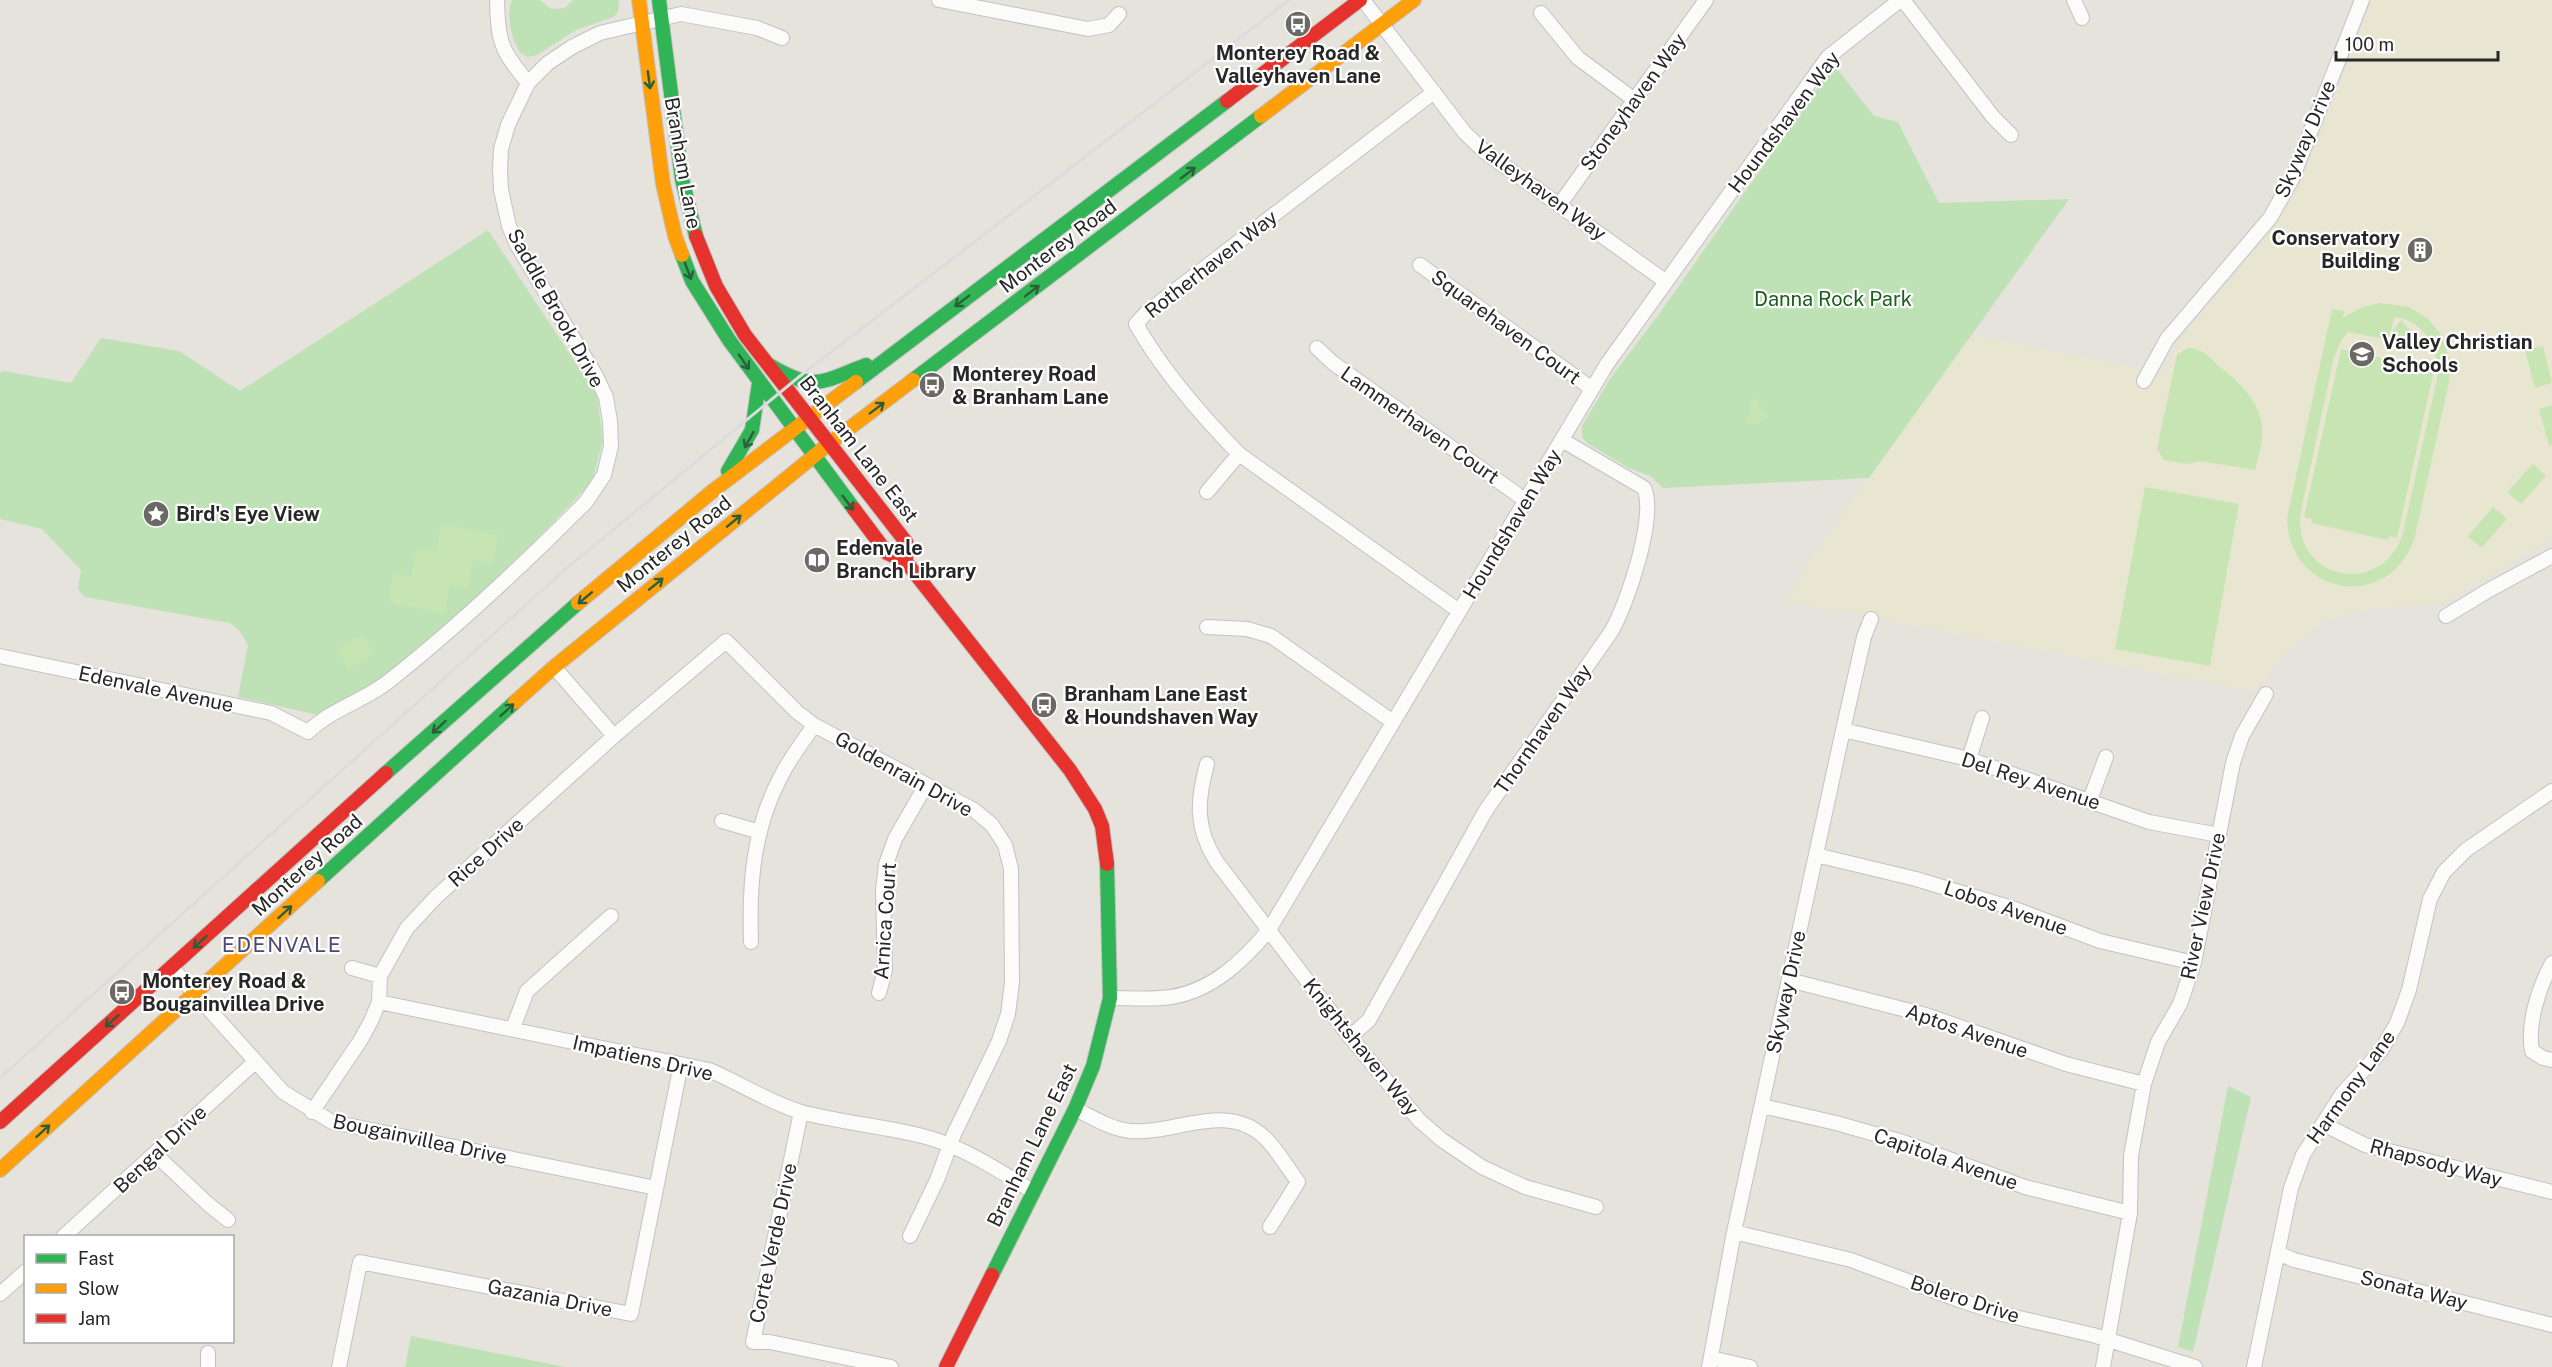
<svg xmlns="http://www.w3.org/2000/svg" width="2552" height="1367" font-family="'Public Sans',sans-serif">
	<rect width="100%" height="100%" fill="#e5e3dc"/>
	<path fill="#e8e6d1" d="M2360,0H2552V538L2441,604L2373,608L2322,621L2286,652L2254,691L1786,601L1815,554L1971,335L2162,373L2185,333L2238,272L2295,198L2371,5Z"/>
	<path fill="#bee1b6" d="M512,0H540L551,9L565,8L573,0H619L618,12L613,17L576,30L537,55L528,57C527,57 520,52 520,52C511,41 506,11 512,0Z
		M1834,65L1874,116L1898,122L1939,203L2069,199L1869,478L1663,488L1650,476L1627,467L1587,443L1582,437V426L1610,379L1662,310Z
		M488,230L597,395L603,440L592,482L470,608L398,670L323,716L238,697L248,645L239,630L230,623L85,597L78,589L81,570L42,529L0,519V373L3,371L71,383L101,338L179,351L240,391Z
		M2228,1086L2251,1097L2193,1352L2178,1347Z
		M411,1336L565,1367H405Z"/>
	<path fill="#c7e5b3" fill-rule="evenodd" d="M2379,303L2409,307L2427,318L2440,333L2450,361L2449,382L2415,536C2392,612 2289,599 2287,518L2332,309L2344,311L2343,318L2360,308ZM2394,317C2425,320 2440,350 2437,379L2403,533C2382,600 2290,579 2301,511L2334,357L2341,341L2348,332L2426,347L2401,320L2390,335Z
		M2543,346L2552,383L2535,388L2525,351Z
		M2188,348C2201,347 2210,358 2219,366C2241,384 2265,405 2262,438C2261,449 2257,460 2255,470L2200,461L2188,464L2164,460L2157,449L2177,355Z
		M2341,349L2434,370L2397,538L2389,536L2388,540L2311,523L2312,519L2304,517Z
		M1754,398L1769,416L1755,424L1746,422L1750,412L1751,399Z
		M2552,405V445L2549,446L2539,409Z
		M2533,464L2546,476L2521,504L2507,492Z
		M2145,487L2239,504L2210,666L2115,649Z
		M2493,507L2507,519L2481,548L2468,536Z
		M441,524L498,535L492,563L473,559L467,588L450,585L444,614L388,602L393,574L411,577L416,549L436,552Z
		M362,634L373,654L349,669L337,649Z"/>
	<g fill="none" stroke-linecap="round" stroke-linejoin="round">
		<defs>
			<path id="street" d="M497,0C498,43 501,50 528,83
				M939,0L1088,29L1109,25L1119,14
				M1363,0L1465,133L1485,152L1665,281
				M1903,0L1993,117L2011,135
				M2074,0L2082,18
				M1541,13L1578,58L1636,101
				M1434,92L1147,312L1136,324C1163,372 1201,415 1239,454L1459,611
				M1560,204L1706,0
				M1420,265L1591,388
				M1317,348L1333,363L1525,500
				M2144,381L2167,339L2270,218L2292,179L2362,0
				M1207,492L1239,454
				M2446,616L2489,590L2552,556
				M1207,627L1247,629L1271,636L1393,722
				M0,656L271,713L308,732C331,709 364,701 389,681C459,626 524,564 586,502L604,475L611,446L610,421L606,397L595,374L517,245L509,226L501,190L500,170L501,149L508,125L528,83L548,63L572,47L600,33L681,14L757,28L782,38
				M554,667L614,736
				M1843,730L1969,759L2149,822L2219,835
				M1969,759L1982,718
				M1207,764C1197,801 1195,827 1216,861L1350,1037L1419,1120L1442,1140L1482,1167L1525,1187L1596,1207
				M2090,800L2106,757
				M722,821L760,832
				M1816,855L1916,879L2015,909L2100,941L2194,963
				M751,942C749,883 753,829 781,776C790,758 803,742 814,725
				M2552,963C2539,987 2527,1023 2532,1051L2543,1058L2552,1060
				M172,968L283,1092L332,1122L656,1188
				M352,968L380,976
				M1789,980L1926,1015L2066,1064L2144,1084
				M879,993L885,970L883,890L886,864L895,839L926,785
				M1110,998C1130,998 1151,1000 1171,997C1212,991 1244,960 1269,930L1607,364L1828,57L1900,0
				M379,1002L709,1070C740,1083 768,1102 801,1112C842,1123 885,1126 926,1137C963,1147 1000,1171 1032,1191
				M513,1028L527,991L611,916
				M1350,1037L1369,1020L1486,810L1611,632C1627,605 1657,516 1644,488L1562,440
				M1762,1106L1836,1123L1903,1142L2025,1187L2130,1213
				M1075,1109C1092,1117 1111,1129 1130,1131C1174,1135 1226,1101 1264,1137C1277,1149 1287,1167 1298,1182L1270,1227
				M312,1112L360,1041L371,1021L379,1002L380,976L407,928L436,897L614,736L726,641L797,712L814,725L974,810L992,825L1005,845L1011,869L1012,982L1008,1014L999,1041L954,1134L937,1180L910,1236
				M801,1112L753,1342H770L891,1367
				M2323,1124L2365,1145L2552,1192
				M155,1154L208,1204L228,1220
				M1734,1232L1851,1260L1959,1300L2002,1314L2093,1335L2195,1367
				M64,1236L255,1062
				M2278,1253L2294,1260L2552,1325
				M0,1294L26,1271
				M1711,1358L1750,1367
				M208,1367V1353
				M339,1367L360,1262L631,1314L681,1064
				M1709,1367L1734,1232L1843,730L1864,637L1871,619
				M2103,1367L2130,1213L2131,1156L2144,1084L2158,1042L2180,1004L2194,963L2233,763L2242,736L2266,694
				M2254,1367L2291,1188L2303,1155L2342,1094L2380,1052L2397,1023L2409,990L2430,899L2444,872L2466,850L2552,791"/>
			<path id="fast" d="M659,0L682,179L696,236
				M682,255L692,281L729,340L854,509
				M769,365C815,392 819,383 866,365
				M913,380L1261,116
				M856,382L1227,101
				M728,471L752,430L759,383
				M386,773L578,603
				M318,881L515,702
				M992,1275L1075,1109L1093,1066L1110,998L1107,864"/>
			<path id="slow" d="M639,0L663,184L675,236L682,255
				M1261,116L1414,0
				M578,603L714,490L856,382
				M515,702L554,667L830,443L913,380
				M0,1170L318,881"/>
			<path id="jam" d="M1227,101L1360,0
				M696,236L716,286L745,335L906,542V562
				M854,509L887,553L906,562L1070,770L1095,809L1102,826L1107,864
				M0,1122L386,773
				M946,1367L992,1275"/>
		</defs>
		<use href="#street" stroke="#c3c2c2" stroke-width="16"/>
		<use href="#fast" stroke="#c3c2c2" stroke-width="16"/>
		<use href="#slow" stroke="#c3c2c2" stroke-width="16"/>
		<use href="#jam" stroke="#c3c2c2" stroke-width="16"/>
		<use href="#street" stroke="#fbfbfa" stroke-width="14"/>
		<use href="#fast" stroke="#30b455" stroke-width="14"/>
		<use href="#slow" stroke="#ff9f0a" stroke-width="14"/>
		<use href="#jam" stroke="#e5322d" stroke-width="14"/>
		<path stroke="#dcdbdd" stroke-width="3" d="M0,1078L568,567L800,376L1289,0"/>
	</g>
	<defs><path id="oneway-shaft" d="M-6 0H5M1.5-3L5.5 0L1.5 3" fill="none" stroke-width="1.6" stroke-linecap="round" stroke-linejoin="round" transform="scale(1.5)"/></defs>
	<g stroke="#2b5f39">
		<use href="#oneway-shaft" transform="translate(649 80) rotate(82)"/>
		<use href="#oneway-shaft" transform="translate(1188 173) rotate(-37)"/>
		<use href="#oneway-shaft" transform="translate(688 271) rotate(69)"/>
		<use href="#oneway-shaft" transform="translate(1032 291) rotate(-37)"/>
		<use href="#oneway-shaft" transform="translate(962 301) rotate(143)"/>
		<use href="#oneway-shaft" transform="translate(744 362) rotate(55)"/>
		<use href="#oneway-shaft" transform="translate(877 408) rotate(-37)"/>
		<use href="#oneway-shaft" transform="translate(749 440) rotate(119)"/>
		<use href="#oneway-shaft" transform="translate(848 503) rotate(53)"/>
		<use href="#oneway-shaft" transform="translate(734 521) rotate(-39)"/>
		<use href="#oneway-shaft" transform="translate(656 584) rotate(-39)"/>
		<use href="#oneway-shaft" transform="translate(585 598) rotate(140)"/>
		<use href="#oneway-shaft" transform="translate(507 710) rotate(-42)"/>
		<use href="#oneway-shaft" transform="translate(439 727) rotate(138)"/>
		<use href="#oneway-shaft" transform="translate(285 912) rotate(-42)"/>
		<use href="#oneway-shaft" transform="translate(200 942) rotate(138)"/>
		<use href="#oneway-shaft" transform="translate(112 1021) rotate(138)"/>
		<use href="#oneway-shaft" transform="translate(43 1131) rotate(-42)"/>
	</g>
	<defs>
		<symbol id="bus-disc" viewBox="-11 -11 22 22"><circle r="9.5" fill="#6a6966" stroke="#fff"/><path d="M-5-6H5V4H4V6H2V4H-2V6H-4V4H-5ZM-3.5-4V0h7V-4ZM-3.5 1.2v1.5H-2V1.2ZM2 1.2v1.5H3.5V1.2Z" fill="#fff"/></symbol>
		<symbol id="building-disc" viewBox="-11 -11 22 22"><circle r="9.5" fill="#6a6966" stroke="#fff"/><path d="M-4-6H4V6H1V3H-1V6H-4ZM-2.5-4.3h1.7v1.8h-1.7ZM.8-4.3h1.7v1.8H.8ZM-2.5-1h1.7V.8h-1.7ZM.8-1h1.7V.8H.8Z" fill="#fff"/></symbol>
		<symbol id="school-disc" viewBox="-11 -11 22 22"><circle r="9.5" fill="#6a6966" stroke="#fff"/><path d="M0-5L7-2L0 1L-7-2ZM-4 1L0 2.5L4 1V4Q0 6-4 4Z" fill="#fff"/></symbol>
		<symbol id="sight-disc" viewBox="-11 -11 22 22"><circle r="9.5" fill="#6a6966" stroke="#fff"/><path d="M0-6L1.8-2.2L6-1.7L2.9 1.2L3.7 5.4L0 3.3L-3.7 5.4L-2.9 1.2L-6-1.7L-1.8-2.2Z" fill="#fff"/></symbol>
		<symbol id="library-disc" viewBox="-11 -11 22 22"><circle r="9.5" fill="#6a6966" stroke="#fff"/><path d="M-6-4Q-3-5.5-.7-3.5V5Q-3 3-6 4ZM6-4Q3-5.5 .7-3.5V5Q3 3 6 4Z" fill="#fff"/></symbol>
	</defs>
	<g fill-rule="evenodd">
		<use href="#bus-disc" x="1283" y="9" width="30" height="30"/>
		<use href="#building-disc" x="2405" y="235" width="30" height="30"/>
		<use href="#school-disc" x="2347" y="339" width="30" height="30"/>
		<use href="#bus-disc" x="917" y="370" width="30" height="30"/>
		<use href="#sight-disc" x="141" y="499" width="30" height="30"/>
		<use href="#library-disc" x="802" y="545" width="30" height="30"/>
		<use href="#bus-disc" x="1029" y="690" width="30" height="30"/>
		<use href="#bus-disc" x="107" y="977" width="30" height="30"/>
	</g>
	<g text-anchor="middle" stroke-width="4.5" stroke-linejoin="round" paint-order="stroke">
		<g font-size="20" font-weight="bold" fill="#272727" stroke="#fff" text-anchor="start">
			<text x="1298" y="60" text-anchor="middle">Monterey Road &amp;<tspan x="1298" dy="23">Valleyhaven Lane</tspan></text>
			<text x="2400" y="245" text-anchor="end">Conservatory<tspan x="2400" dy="23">Building</tspan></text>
			<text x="2382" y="349">Valley Christian<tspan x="2382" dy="23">Schools</tspan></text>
			<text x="952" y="381">Monterey Road<tspan x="952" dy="23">&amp; Branham Lane</tspan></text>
			<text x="176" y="521">Bird's Eye View</text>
			<text x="836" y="555">Edenvale<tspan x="836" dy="23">Branch Library</tspan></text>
			<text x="1064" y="701">Branham Lane East<tspan x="1064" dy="23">&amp; Houndshaven Way</tspan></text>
			<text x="142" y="988">Monterey Road &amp;<tspan x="142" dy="23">Bougainvillea Drive</tspan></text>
		</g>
		<g font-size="20" fill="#272727" stroke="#fff">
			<text transform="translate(1633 102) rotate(-54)" y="7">Stoneyhaven Way</text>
			<text transform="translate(1784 122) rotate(-53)" y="7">Houndshaven Way</text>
			<text transform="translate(2305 139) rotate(-67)" y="7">Skyway Drive</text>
			<text transform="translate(683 163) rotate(80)" y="7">Branham Lane</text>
			<text transform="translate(1541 190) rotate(36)" y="7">Valleyhaven Way</text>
			<text transform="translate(1058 246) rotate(-37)" y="7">Monterey Road</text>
			<text transform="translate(1211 264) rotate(-38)" y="7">Rotherhaven Way</text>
			<text transform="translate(556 308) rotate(61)" y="7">Saddle Brook Drive</text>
			<text transform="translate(1506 327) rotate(36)" y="7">Squarehaven Court</text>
			<text transform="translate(1420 425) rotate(35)" y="7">Lammerhaven Court</text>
			<text transform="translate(859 449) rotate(52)" y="7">Branham Lane East</text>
			<text transform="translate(1512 524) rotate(-59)" y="7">Houndshaven Way</text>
			<text transform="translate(674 544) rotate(-39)" y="7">Monterey Road</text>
			<text transform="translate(156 689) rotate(12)" y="7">Edenvale Avenue</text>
			<text transform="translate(1543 729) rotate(-55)" y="7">Thornhaven Way</text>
			<text transform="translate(904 774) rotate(29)" y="7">Goldenrain Drive</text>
			<text transform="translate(2031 781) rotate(18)" y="7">Del Rey Avenue</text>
			<text transform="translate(486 852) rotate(-42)" y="7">Rice Drive</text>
			<text transform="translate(307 865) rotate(-42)" y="7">Monterey Road</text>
			<text transform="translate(2203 906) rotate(-78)" y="7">River View Drive</text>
			<text transform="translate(2006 908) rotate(19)" y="7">Lobos Avenue</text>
			<text transform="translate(885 921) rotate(-86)" y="7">Arnica Court</text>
			<text transform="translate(1786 992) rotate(-78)" y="7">Skyway Drive</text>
			<text transform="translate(1967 1031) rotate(19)" y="7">Aptos Avenue</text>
			<text transform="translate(1361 1047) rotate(51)" y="7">Knightshaven Way</text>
			<text transform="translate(643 1058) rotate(13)" y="7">Impatiens Drive</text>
			<text transform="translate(2351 1087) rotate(-54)" y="7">Harmony Lane</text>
			<text transform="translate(420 1139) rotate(12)" y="7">Bougainvillea Drive</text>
			<text transform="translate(1032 1145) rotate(-64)" y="7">Branham Lane East</text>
			<text transform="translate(160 1149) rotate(-43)" y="7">Bengal Drive</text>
			<text transform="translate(1946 1159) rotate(19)" y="7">Capitola Avenue</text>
			<text transform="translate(2436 1163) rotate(15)" y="7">Rhapsody Way</text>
			<text transform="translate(773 1243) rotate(-78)" y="7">Corte Verde Drive</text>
			<text transform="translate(2414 1290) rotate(14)" y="7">Sonata Way</text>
			<text transform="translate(550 1298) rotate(11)" y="7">Gazania Drive</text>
			<text transform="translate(1965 1299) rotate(18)" y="7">Bolero Drive</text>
		</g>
		<g font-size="20" fill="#1b601c" stroke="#fff">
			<text x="1833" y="306">Danna Rock Park</text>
		</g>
		<g font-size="21" letter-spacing="1.5" fill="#4c4975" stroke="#fff">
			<text x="282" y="952">EDENVALE</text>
		</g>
	</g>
	<rect x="24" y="1235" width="210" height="108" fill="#ffffff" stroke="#a9a9a9" stroke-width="1.5"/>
	<rect x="36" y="1254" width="30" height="9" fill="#30b455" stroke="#a9a9a9" stroke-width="1.5"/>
	<text x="78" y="1265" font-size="18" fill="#272727">Fast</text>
	<rect x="36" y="1284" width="30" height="9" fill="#ff9f0a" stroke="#a9a9a9" stroke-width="1.5"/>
	<text x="78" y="1295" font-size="18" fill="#272727">Slow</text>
	<rect x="36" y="1314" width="30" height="9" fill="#e5322d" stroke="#a9a9a9" stroke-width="1.5"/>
	<text x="78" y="1325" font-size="18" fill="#272727">Jam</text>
	<path d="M2336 51v9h162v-9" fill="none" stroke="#272727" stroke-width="3"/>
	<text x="2345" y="51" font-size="18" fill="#272727" stroke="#ffffff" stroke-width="4.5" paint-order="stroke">100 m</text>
</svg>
